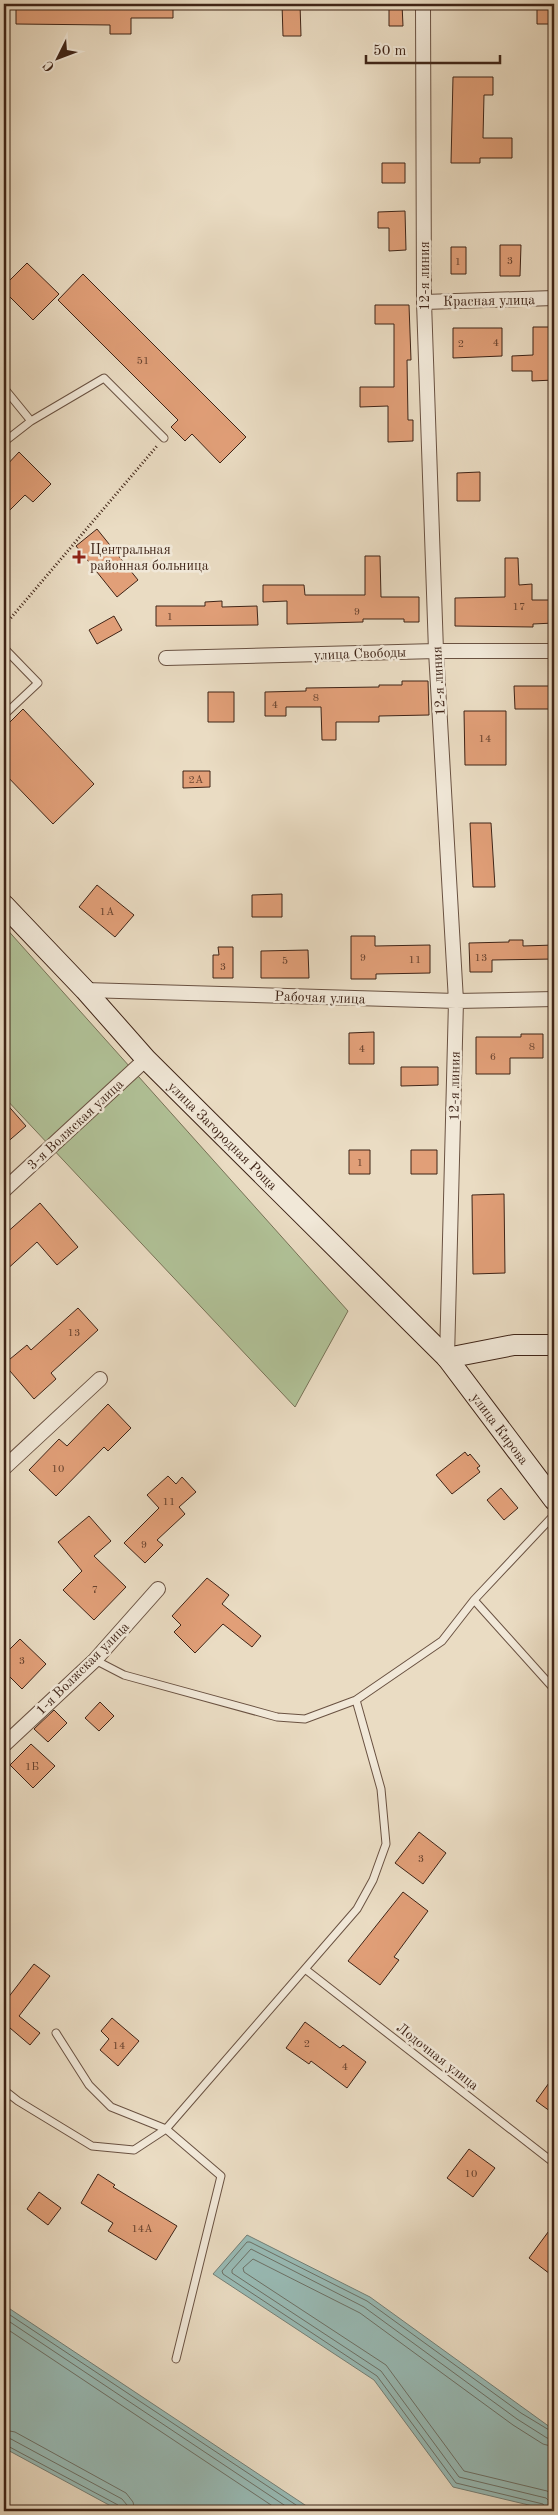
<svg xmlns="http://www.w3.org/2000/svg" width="558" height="2515" font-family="'Old Standard TT',serif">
	<rect width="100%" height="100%" fill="#eadcc3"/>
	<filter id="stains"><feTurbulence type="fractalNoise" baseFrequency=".004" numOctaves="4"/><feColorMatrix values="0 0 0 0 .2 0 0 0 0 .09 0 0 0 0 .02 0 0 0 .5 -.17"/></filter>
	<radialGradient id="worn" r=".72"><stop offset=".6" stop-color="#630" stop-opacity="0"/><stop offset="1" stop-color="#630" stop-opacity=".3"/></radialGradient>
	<path fill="#b1c298" stroke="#787358" d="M4,926L348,1311L295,1407L4,1097Z"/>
	<path fill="#98bbb6" stroke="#747f76" d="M247,2235L370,2297L554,2430V2511L453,2487L374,2380L213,2274Z
		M4,2305L314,2511H120L4,2448Z"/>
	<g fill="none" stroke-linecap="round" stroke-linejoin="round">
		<path stroke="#6c7066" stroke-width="1" d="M4,2311L305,2511
			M4,2318L293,2511
			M4,2327L280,2511
			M4,2430L15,2432L126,2493L133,2502L135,2511
			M4,2437L11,2439L122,2499L127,2505L128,2511
			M4,2444L118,2505L121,2511
			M554,2447L543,2444L513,2425L360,2313L253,2259L243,2268L244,2272L386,2365L464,2471L547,2491L554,2495
			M547,2511L543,2504L456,2483L377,2376L223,2274L222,2271L247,2242H250L367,2301L521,2413L554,2433
			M554,2511L552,2504L546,2498L459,2477L381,2371L232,2273V2270L251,2249L364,2307L517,2419L547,2438L554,2440"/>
	</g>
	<path fill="#e19f78" stroke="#3f2417" d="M16,4H173V18H131V34H110V25L16,24Z
		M282,4H300L301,36H283Z
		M389,4H402L403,26H389Z
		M537,4H554L553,24H537Z
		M453,77H493V95H484L483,138H512V158H480V163H451Z
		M382,163H405V183H382Z
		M405,211L406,250L389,251V228H378V212Z
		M500,245H521L520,276H500Z
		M451,247H466V274H451Z
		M27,263L59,294L33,320L4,291V286Z
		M83,274L246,437L220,463L192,434L185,441L171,427L178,420L58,300Z
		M375,305H409L411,360H407L408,420H413V441L388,442V406L360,407V387H394V324H375Z
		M533,327H554V380L532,381V371H512V356L533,355Z
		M453,328H502V356L453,358Z
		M19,452L51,484L33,502L25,495L4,516V468Z
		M480,472V501H457V473Z
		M97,529L138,580L117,597L76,546Z
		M365,556H380L381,597H419V622H404V619H363V622L287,624V601L263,602V585H304L305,595H365Z
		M505,558H518L519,585L532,584V600H554V623L533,624V627L455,626V598L505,597Z
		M222,601V607L257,606L258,625L156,626V606H205V602Z
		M114,616L122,630L97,644L89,630Z
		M402,681H428L429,715L379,716V722H336V740H322L321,707H286V716H265V692L306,691V688L379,687V685H402Z
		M514,686H554V709H515Z
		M208,692H234V722H208Z
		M23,709L94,784L53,824L4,773V728Z
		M464,711H506V765H465Z
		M183,771H210V787L183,788Z
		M470,823H491L495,887H473Z
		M97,885L134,915L115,937L79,907Z
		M282,894V917H252V895Z
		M351,936H375V946L430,945V973L376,974V979H351Z
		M509,940H523V946L554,945V959L492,960V972H470L469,943L509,942Z
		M218,947H233V978H213V955H219Z
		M308,950L309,978H261V951Z
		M374,1032V1064H349V1033Z
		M521,1034H543V1058H510V1074H476V1037H521Z
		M401,1067H438V1085L401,1086Z
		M4,1101L26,1126L4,1145Z
		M349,1150H370V1174H349Z
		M411,1150H437V1174H411Z
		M504,1194L505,1273L473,1274L472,1195Z
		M40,1203L78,1247L57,1265L37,1242L4,1272V1235Z
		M78,1308L98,1330L51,1373L56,1379L34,1399L4,1364L27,1345L31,1350Z
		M108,1404L131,1428L108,1451L104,1447L56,1496L29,1470L59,1439L67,1446Z
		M465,1452L468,1456L470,1454L480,1466L477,1468L480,1472L452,1494L436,1475Z
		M168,1476L176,1484L182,1477L196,1492L179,1507L185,1514L157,1540L163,1545L145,1563L124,1543L159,1508L147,1495Z
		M501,1488L518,1508L504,1520L487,1500Z
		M89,1516L111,1541L94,1556L126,1587L94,1620L63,1590L82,1571L58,1542Z
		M207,1578L229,1595L222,1604L261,1636L252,1647L223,1624L195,1653L174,1632L181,1625L172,1616Z
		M20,1639L46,1664L22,1689L4,1671V1655Z
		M100,1702L114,1716L99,1731L85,1718Z
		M54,1710L67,1723L48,1742L34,1729Z
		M31,1744L55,1766L33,1788L10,1765Z
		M419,1832L446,1853L423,1884L395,1863Z
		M403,1892L428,1911L394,1957L399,1960L380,1985L348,1961Z
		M34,1964L50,1976L19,2016L40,2033L30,2045L10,2028L4,2037V2003Z
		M112,2018L139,2041L118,2066L100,2050L109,2039L101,2031Z
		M305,2022L340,2048L343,2045L366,2062L347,2088L311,2061L309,2064L286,2048Z
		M554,2076V2114L536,2101Z
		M469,2149L495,2168L473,2197L447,2178Z
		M98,2174L115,2185L113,2187L177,2226L156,2260L108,2231L113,2223L81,2203Z
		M39,2192L61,2208L48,2225L27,2209Z
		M554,2224V2277L529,2258Z"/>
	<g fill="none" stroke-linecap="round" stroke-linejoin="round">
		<defs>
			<path id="lane" d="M4,388L31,421L4,442
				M31,421L104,378L164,438
				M4,648L38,683L4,715
				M474,1600L554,1689
				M95,1660L124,1675L277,1717L305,1719L356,1700
				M305,1969L554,2163
				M56,2033L89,2085L111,2107L166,2129
				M4,2090L18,2101L92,2146L134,2150L166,2129
				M176,2359L221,2176L166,2129L357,1909L373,1880L386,1844L381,1789L356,1700L442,1641L474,1600L554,1515"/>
			<path id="street" d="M423,4L424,302L436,651L456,1001L447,1358
				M424,302L554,298
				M166,658L436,651H554
				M85,990L456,1001L554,999
				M4,1190L146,1059
				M4,1468L100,1379
				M4,1745L95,1660L158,1589"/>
			<g id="secondary">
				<path id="s1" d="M4,905L85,990L146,1059L447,1358L554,1500"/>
				<path d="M447,1358L514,1345H554"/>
			</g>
		</defs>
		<use href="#lane" stroke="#6a5242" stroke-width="9"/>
		<use href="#street" stroke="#6a5242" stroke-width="16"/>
		<use href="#secondary" stroke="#3f2417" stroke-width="22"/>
		<path stroke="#3f2417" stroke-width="3" stroke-dasharray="1 2.5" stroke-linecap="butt" d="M4,626L157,446"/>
		<use href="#lane" stroke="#f1e8d8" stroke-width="7"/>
		<use href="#street" stroke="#f1e8d8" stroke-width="14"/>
		<use href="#secondary" stroke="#f1e8d8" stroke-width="20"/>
	</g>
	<path fill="#8f2418" stroke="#f1e8d8" stroke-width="2" d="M76.5 549.5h5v5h5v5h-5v5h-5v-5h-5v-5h5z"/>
	<g text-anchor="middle" stroke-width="5" stroke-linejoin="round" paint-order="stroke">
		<g font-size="11" fill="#68432f">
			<text x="510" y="264">3</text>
			<text x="458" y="265">1</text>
			<text x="496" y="346">4</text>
			<text x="461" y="347">2</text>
			<text x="143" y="364">51</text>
			<text x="519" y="610">17</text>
			<text x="357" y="615">9</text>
			<text x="170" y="620">1</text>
			<text x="316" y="701">8</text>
			<text x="275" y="708">4</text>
			<text x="485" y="742">14</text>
			<text x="196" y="783">2А</text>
			<text x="107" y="915">1А</text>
			<text x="363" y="961">9</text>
			<text x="481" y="961">13</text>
			<text x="415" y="963">11</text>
			<text x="285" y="964">5</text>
			<text x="223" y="970">3</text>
			<text x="532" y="1050">8</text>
			<text x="362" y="1052">4</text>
			<text x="493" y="1060">6</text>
			<text x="360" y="1166">1</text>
			<text x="74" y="1336">13</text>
			<text x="58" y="1472">10</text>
			<text x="169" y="1505">11</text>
			<text x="144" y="1548">9</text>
			<text x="95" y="1593">7</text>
			<text x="22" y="1664">3</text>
			<text x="32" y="1770">1Б</text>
			<text x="421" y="1862">3</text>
			<text x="307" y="2047">2</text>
			<text x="119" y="2049">14</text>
			<text x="345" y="2070">4</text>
			<text x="471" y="2177">10</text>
			<text x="142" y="2232">14А</text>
		</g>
		<g font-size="14" fill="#3f2417" stroke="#f1e8d8">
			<text transform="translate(424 276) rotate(-90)" y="5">12-я линия</text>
			<text transform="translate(489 300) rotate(-1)" y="5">Красная улица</text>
			<text transform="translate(360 653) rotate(-2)" y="5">улица Свободы</text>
			<text transform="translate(438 681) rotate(-93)" y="5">12-я линия</text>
			<text transform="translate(320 997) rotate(2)" y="5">Рабочая улица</text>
			<text transform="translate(454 1086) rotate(-89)" y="5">12-я линия</text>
			<text transform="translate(75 1124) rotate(-43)" y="5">3-я Волжская улица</text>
			<text dy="5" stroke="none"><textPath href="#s1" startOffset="318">улица Загородная Роща</textPath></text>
			<text dy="5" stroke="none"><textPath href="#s1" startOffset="722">улица Кирова</textPath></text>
			<text transform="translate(82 1668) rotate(-45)" y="5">1-я Волжская улица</text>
			<text transform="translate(438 2056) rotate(38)" y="5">Лодочная улица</text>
		</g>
		<g font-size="14" fill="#3f2417" stroke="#f1e8d8" text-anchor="start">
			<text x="90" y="554">Центральная<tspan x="90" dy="16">районная больница</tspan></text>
		</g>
	</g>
	<rect width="558" height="2515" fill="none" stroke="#eadcc3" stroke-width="20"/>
	<rect x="5" y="5" width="548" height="2505" fill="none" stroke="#3f2417" stroke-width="2.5"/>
	<rect x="10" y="10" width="538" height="2495" fill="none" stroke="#3f2417"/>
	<g transform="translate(58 58) rotate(228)" stroke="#f1e8d8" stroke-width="4" paint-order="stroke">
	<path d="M0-4L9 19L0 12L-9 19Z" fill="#3f2417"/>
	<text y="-8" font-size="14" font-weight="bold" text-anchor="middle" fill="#3f2417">С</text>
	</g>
	<path d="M366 55v8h134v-8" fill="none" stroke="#3f2417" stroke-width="2.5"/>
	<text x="373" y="55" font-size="15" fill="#3f2417" stroke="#f1e8d8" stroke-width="4" paint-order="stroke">50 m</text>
	<rect width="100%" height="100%" filter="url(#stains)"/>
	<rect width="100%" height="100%" fill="url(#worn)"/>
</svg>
